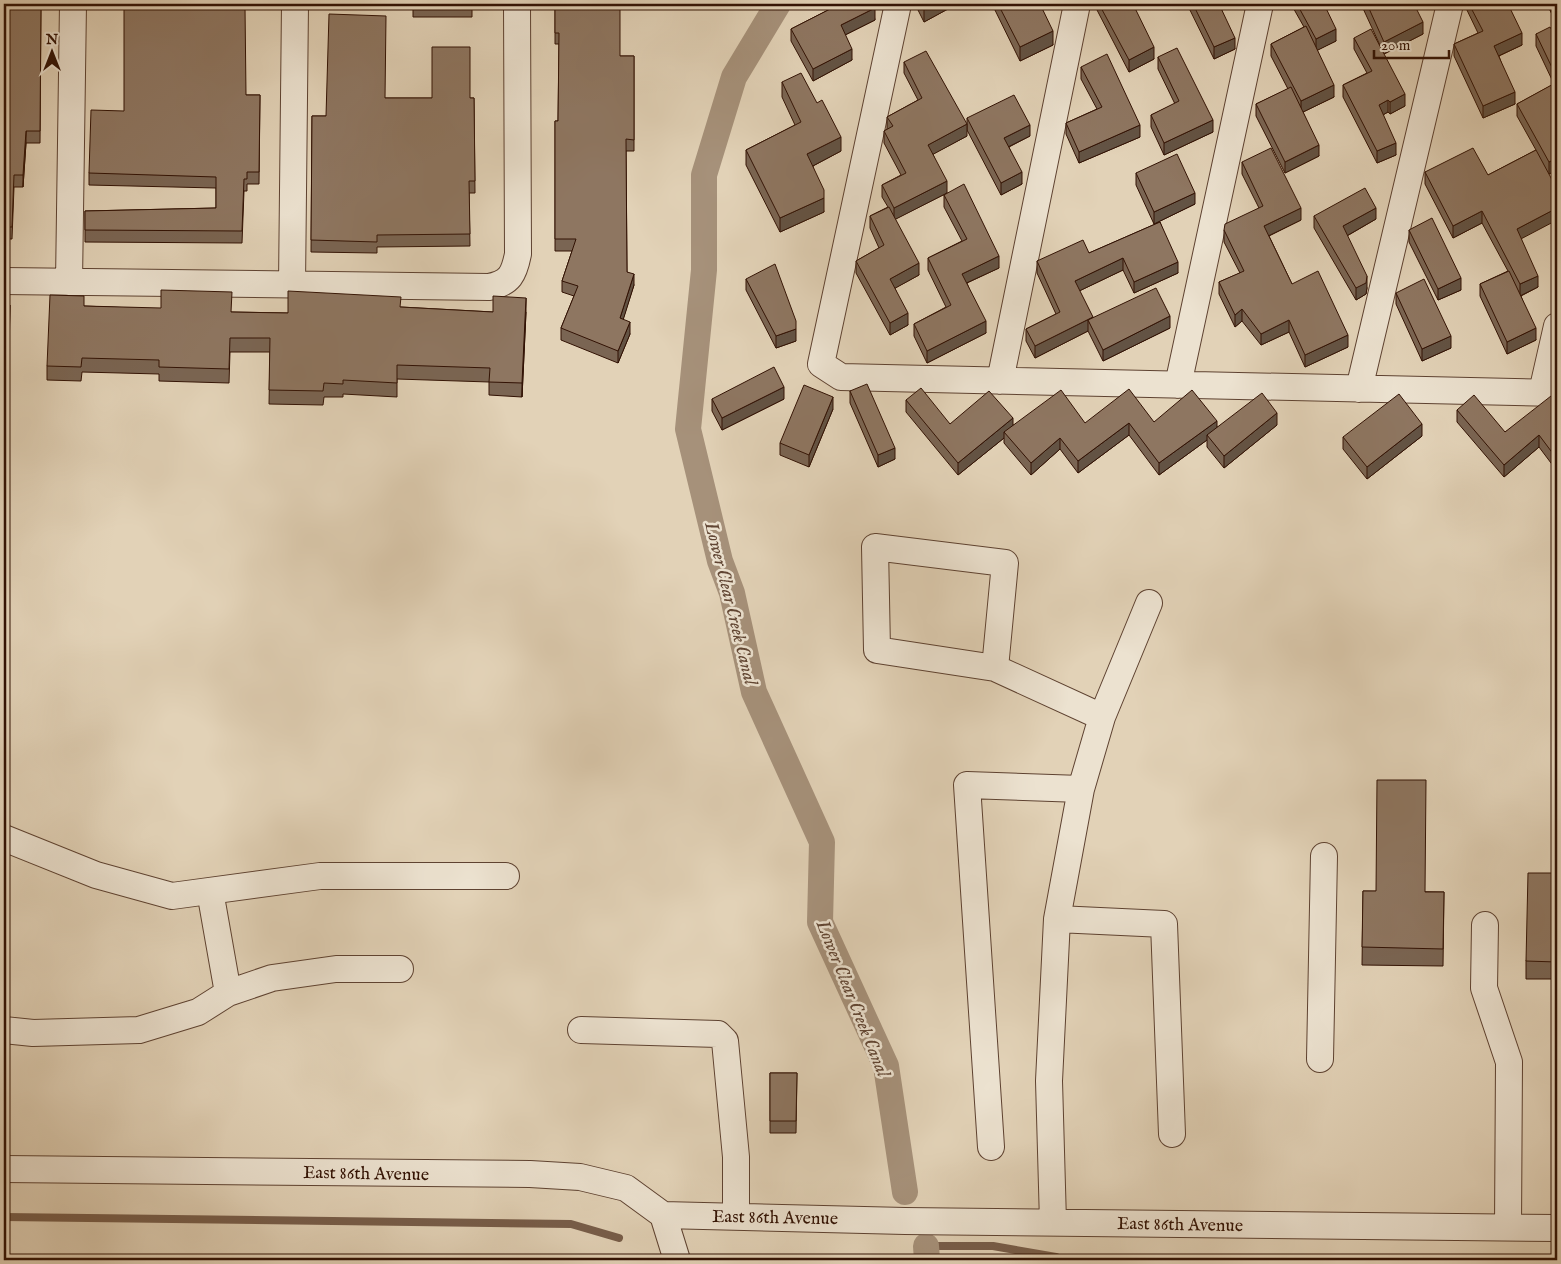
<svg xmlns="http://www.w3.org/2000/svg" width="1561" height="1264" font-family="'IM FELL English',serif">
	<rect width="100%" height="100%" fill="#e2d2b7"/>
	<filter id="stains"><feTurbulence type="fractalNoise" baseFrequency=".004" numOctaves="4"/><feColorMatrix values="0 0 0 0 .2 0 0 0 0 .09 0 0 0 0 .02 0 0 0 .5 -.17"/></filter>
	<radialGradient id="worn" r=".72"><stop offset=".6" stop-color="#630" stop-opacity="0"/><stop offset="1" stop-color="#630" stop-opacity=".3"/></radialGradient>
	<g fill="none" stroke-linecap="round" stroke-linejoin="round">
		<path stroke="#785e4b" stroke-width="8" d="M4,1217L571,1224L619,1238
			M926,1246H993L1056,1257L1063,1260
			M705,1259L708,1260"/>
		<path stroke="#a6917a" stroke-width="26" d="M778,4L734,77L704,175V270L688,429L720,561L732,593L754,692L822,842L820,922L886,1066L905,1192
			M926,1246L927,1260"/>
		<defs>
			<path id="minor" d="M898,4L821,364L841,377L1557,393
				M4,281L489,287C510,283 514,274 518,254L517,4
				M69,282L73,4
				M292,285L295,4
				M1000,381L1077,4
				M1178,385L1260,4
				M1359,389L1450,4
				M1542,392L1557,326
				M995,668L1005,563L875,547L877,650L995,668L1102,717
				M4,838L96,875L172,896L320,876H506
				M210,891L228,993
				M1057,919L1164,924L1172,1134
				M1485,925L1484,988L1509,1062L1508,1227
				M4,1030L33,1033L139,1030L198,1012L228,993L272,978L336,969H400
				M581,1030L718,1034L725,1041L736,1157V1216
				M1320,1059L1324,856
				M991,1147L967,785L1081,789
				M4,1169L530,1174L580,1177L626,1188L663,1215L905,1221L1557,1228
				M663,1215L677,1260
				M1053,1222L1049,1081L1057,919L1081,789L1102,717L1149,603"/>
		</defs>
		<use href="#minor" stroke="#5e4231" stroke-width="28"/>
		<use href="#minor" stroke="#ece2d0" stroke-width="26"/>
	</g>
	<path fill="#7a6553" stroke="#321204" d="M4,4H41L40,143H26L23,187H14L12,239H4Z
		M413,4H472V17H413Z
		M555,4L620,56H634V151H626L627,272L634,285L623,319L630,334L618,363L561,340V328L574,296L562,292V281L572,251H555V121H558L559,44H555Z
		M832,4H872L875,20L845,35L852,60L813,81L791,41V29L834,7Z
		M915,4H957L924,22Z
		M992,4H1049L1041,7L1053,45L1020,61Z
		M1097,4H1133L1154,59L1129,72L1097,10Z
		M1187,4H1231L1221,8L1235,49L1214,59Z
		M1291,4H1324L1336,41L1317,50L1334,97L1303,112L1319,156L1285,173L1256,116V104L1288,89L1271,56V44L1304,27Z
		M1361,4H1414L1423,34L1384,54Z
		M1464,4H1508L1522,45L1499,56L1515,104L1483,118L1454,56V44L1478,33L1465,6Z
		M1547,4H1557V25Z
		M1557,30V170L1549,174L1521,239L1538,287L1521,296L1536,340L1507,354L1480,296V284L1508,271L1482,223L1453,238L1425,184V172L1488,175L1536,150L1517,116V104L1554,84L1536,46V34L1553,32Z
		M1354,38L1405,106L1390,114L1388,112L1383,115L1396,155L1377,163L1343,97V85L1367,73L1354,49Z
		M1158,57L1213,132L1164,155L1151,127V115L1175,104L1158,69Z
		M904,62L967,136L933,154L947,193L895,219L919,275L895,288L908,325L890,335L856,273V261L879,248L870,228V216L888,207L882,197V185L901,175L884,143V131L887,129V117L918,100L904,73Z
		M1081,67L1140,137L1079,163L1066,134V123L1097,109L1081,79Z
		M782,82L841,151L813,166L824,212L780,232L746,165V150L795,125L782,97Z
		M246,95H260L259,184H247V191H244L242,243L85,242V211L216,208V188L89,185V173L124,111Z
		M385,98H474L475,193H469L470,246L377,247V253L311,252L312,116H326Z
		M967,118L1030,136L1009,147L1022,184L1001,195L967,130Z
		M1242,162L1301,220L1269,236L1292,284L1348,347L1305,367L1289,332L1261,345L1242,321L1235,327L1219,294V282L1240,273L1224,242V230L1259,208L1242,174Z
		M1136,173L1195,204L1154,224L1136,185Z
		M944,195L999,268L967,283L986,333L927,363L914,336V324L946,307L928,270V258L962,241L944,207Z
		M1314,216L1376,219L1347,236L1367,288L1366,294L1356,300L1314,228Z
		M1160,222L1178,273L1134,293L1123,270L1079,291L1093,318L1170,328L1103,361L1088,331L1035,358L1026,341V329L1056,314L1037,273V261L1089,253Z
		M1409,230L1461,290L1438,300L1409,242Z
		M746,279L796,341L776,348L746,290Z
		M1396,293L1451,348L1422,361L1396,304Z
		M4,304L10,305L9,356H4Z
		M84,306L232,312L288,313L401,307L493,312H526L522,397L489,395V382L397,379V397L343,394V397H324L323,405L269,404L270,352H230L229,383L159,381V374L82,372L81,381L47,380V366Z
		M850,391L895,459L878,467L850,403Z
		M712,399H784L722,430L712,411Z
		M906,400L950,424L1013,425L1154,422L1217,427L1277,425L1224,468L1207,447V440L1159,475L1129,435L1078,473L1060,449L1031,475L1004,443V438L958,475L906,412Z
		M1557,404V471L1539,447L1504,477L1457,422V410L1505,432Z
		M833,409L809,467L780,455V443Z
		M1422,436L1367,479L1343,449V437Z
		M1557,873V979H1526V961Z
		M1363,891L1444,892L1443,966L1362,965Z
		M770,1073H797L796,1133H770Z"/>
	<path fill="#635344" stroke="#321204" d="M931,4H957L924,22V8Z
		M1036,4H1049L1036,10Z
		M1216,4H1231L1216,11Z
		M875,8V20L841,37V25Z
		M1423,22V34L1384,54V42Z
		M1336,29V41L1316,51V39Z
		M1053,31V45L1020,61V47Z
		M1522,33V45L1494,58V46Z
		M1235,38V49L1214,59V47Z
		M1154,47V59L1129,72V60Z
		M852,49V60L813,81V69Z
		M1334,85V97L1301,113V101Z
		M1515,92V104L1483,118V106Z
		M1405,94V106L1390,114V102Z
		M1388,100V112L1379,117V105Z
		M1213,120V132L1164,155V143Z
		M967,124V136L928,157V145Z
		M1030,125V136L1004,149V138Z
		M1140,125V137L1079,163V152Z
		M26,131V143L23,187V175Z
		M841,137V151L807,169V154Z
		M1396,143V155L1377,163V151Z
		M1319,145V156L1285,173V162Z
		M1557,158V170L1549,174V162Z
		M1022,172V184L1001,195V183Z
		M947,181V193L894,220V208Z
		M1195,193V204L1154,224V212Z
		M824,198V212L780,232V218Z
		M1301,208V220L1264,238V226Z
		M1376,208V219L1343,238V226Z
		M1557,208V220L1517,241V229Z
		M1482,211V223L1453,238V226Z
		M999,256V268L962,285V274Z
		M1123,258V270L1075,293V281Z
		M1178,262V273L1134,293V282Z
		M919,263V275L890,291V279Z
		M634,274V285L620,330V318Z
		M1367,276V288L1366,294L1356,300V288Z
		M1538,276V287L1520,296V284Z
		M1461,278V290L1438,300V289Z
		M526,298V312L522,397V383Z
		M1242,309V321L1235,327V315Z
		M908,313V325L890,335V323Z
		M1170,316V328L1103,361V350Z
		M1093,317V329L1088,320V331L1035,358V346Z
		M1289,320V332L1261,345V334Z
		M986,321V333L927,363V351Z
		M630,322V334L618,363V351Z
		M1536,328V340L1507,354V342Z
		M796,329V341L776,348V336Z
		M1348,335V347L1305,367V355Z
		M1451,336V348L1422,361V349Z
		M784,387V399L722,430V418Z
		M833,397V409L809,467V455Z
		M1277,413V425L1224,468V456Z
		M1013,418V430L1004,432V438L958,475V463Z
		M1217,421V432L1207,435V440L1159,475V463Z
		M1129,423V435L1078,473V461Z
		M1422,424V436L1367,479V467Z
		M1539,435V447L1504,477V465Z
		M1060,438V449L1031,475V463Z
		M895,448V459L878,467V455Z"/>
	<path fill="#8e7661" stroke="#321204" d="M4,4H41L40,131H26L23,175H14L12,227H4Z
		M413,4H472V6L413,5Z
		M555,4H620V56H634V140L626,139L627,272L634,274L620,318L630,322L618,351L561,328L578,286L562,281L576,239H555V121H558L559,33H555Z
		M838,4H872L875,8L841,25L852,49L813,69L791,29L838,5Z
		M922,4H931L924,8Z
		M998,4H1040L1053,31L1020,47Z
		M1099,4H1133L1154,47L1129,60Z
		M1193,4H1219L1235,38L1214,47Z
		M1297,4H1324L1336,29L1316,39Z
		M1367,4H1414L1423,22L1384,42Z
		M1469,4H1508L1522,33L1494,46L1515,92L1483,106L1454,44L1483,31Z
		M1553,4H1557V13Z
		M124,7H245L246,95H260L259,172H247V179H244L242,231L85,230V211L216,208V177L89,173L91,110L124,111Z
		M329,14L386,16L385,98H432V47H470V98H474L475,181H469L470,234L377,235V242L311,240L312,116H326Z
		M1306,26L1334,85L1301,101L1271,44Z
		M1550,27L1553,32L1557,30V78L1536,34Z
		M1371,29L1405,94L1390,102L1388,100L1379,105L1396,143L1377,151L1343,85L1372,71L1354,38Z
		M1177,48L1213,120L1164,143L1151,115L1179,101L1158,57Z
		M926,51L967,124L928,145L947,181L894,208L882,185L906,173L884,131L893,126L887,117L922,98L904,62Z
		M1107,54L1140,125L1079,152L1066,123L1102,107L1081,67Z
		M801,73L817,103L822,100L841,137L807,154L824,190V198L780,218L746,150L801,122L782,82Z
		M1557,82V107L1555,108L1557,112V158L1549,162L1517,104Z
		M1291,87L1319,145L1285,162L1256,104Z
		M1014,95L1030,125L1004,138L1022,172L1001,183L967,118Z
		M1271,148L1301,208L1264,226L1292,284L1318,271L1348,335L1305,355L1289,320L1261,334L1242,309L1235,315L1219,282L1244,271L1224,230L1225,224L1263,206L1242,162Z
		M1473,148L1488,175L1536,150L1557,189V208L1517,229L1538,276L1520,284L1482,211L1453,226L1425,172Z
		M1177,154L1195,193L1154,212L1136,173Z
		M964,184L999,256L962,274L986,321L927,351L914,324L951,305L928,258L967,239L944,195Z
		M1365,188L1376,208L1343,226L1367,276L1366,283L1356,288L1314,216Z
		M889,207L919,263L890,279L908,313L890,323L856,261L884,245L870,216Z
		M1432,218L1461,278L1438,289L1409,230Z
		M1160,222L1178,262L1134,282L1123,258L1075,281L1093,317L1035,346L1026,329L1060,312L1037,261L1083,240L1089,253Z
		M775,264L796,321V329L776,336L746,279Z
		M1509,271L1536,328L1507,342L1480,284Z
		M1424,279L1451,336L1422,349L1396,293Z
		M1156,288L1170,316L1103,350L1088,320Z
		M161,290L232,292L231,312L288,313V291L401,297L400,307L493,312V296L526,298L522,383L489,382L490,368L397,365V383L343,380V384L324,383L323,391L269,390L270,338H230L229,369L159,367V360L82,358L81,367L47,366L50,295L84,296V306L161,308Z
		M4,304L10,305L9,344H4Z
		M774,367L784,387L722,418L712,399Z
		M867,384L895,448L878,455L850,391Z
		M804,385L833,397L809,455L780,443Z
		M921,388L950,424L989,391L1013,418L958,463L906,400Z
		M1129,389L1154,422L1192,390L1217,421L1159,463L1129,423L1078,461L1060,438L1031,463L1004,432L1061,390L1085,423Z
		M1262,393L1277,413L1224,456L1207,435Z
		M1399,394L1422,424L1367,467L1343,437Z
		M1474,395L1505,432L1551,396L1557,404V459L1539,435L1504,465L1457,410Z
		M1377,780H1426L1425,892H1444L1443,949L1362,947L1363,891H1376Z
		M1528,873H1557V962L1526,961Z
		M770,1073H797L796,1121H770Z"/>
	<g text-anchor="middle" stroke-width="5" stroke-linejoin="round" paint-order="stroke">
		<g font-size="18" fill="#321204" stroke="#ece2d0">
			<text transform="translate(366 1173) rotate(1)" y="6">East 86th Avenue</text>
			<text transform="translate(775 1217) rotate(1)" y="6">East 86th Avenue</text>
			<text transform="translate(1180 1224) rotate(1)" y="6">East 86th Avenue</text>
		</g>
		<g font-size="19" font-style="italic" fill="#604533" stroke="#ece2d0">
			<text transform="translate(732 603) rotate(76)" y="7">Lower Clear Creek Canal</text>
			<text transform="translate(854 998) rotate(68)" y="7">Lower Clear Creek Canal</text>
		</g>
	</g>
	<rect width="1561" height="1264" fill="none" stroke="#e2d2b7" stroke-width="20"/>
	<rect x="5" y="5" width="1551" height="1254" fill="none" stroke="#321204" stroke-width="2.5"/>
	<rect x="10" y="10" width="1541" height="1244" fill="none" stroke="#321204"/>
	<g transform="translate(52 52)" stroke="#ece2d0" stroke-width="4" paint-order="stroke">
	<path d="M0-4L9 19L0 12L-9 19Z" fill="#321204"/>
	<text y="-8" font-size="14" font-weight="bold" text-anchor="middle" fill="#321204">N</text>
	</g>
	<path d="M1374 50v8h75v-8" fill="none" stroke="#321204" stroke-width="2.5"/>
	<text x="1381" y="50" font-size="15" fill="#321204" stroke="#ece2d0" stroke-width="4" paint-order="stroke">20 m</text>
	<rect width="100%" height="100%" filter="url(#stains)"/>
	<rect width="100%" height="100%" fill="url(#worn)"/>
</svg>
